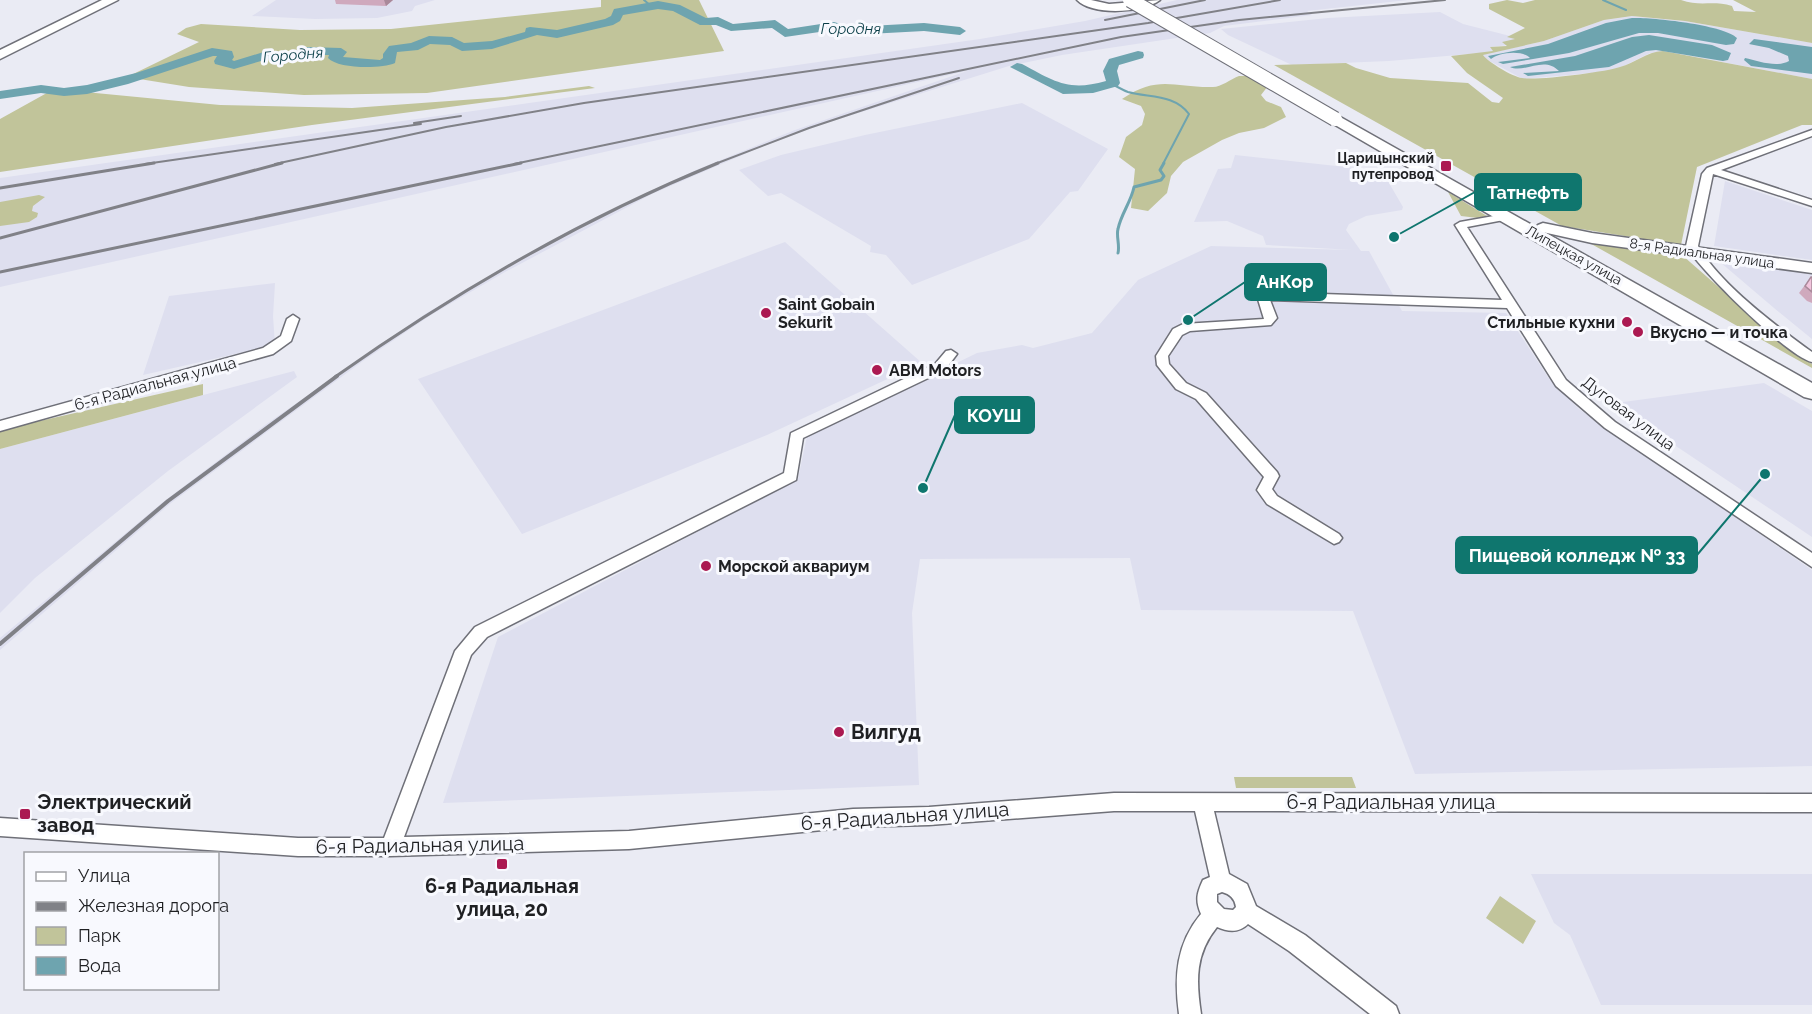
<svg xmlns="http://www.w3.org/2000/svg" width="1812" height="1014" font-family="Raleway,sans-serif">
	<rect width="100%" height="100%" fill="#eaebf4"/>
	<path fill="#dedfef" d="M276,0H435L415,6L412,11L377,18L315,19L252,16Z
		M1177,0H1408L1307,11L1312,15L1224,26L1210,33L1062,55L1009,66L820,125L761,147L652,194L505,272L431,315L363,361L171,503L0,650V638L163,502L265,425L425,314L574,228L696,170L795,130L967,71L0,287V178L980,39L1085,21Z
		M1440,12L1463,24L1518,38L1509,45L1490,47L1495,52L1544,41L1604,20L1632,16L1685,21L1812,43V79L1680,54L1650,53L1622,67L1603,72L1523,79L1484,58L1483,55L1492,52L1389,61L1292,65L1228,35L1221,29L1328,18Z
		M1022,103L1108,149L1078,191L1070,192L1029,239L912,285L886,255L870,252L871,246L781,193L768,196L739,170L781,155L865,135Z
		M1235,155L1382,171L1403,207L1402,210L1366,216L1349,224L1346,230L1361,251H1369L1402,311L1506,313L1548,377L1579,409L1812,570V766L1415,774L1353,611L1141,610L1130,558L920,559L912,613L919,785L443,803L498,637L798,479L807,436L977,353L1022,345L1033,348L1092,333L1138,280L1211,246L1352,250L1266,245L1263,236L1227,221L1194,222L1218,169L1231,168Z
		M1725,181L1812,210V260L1714,246Z
		M785,242L922,363L767,435L522,534L418,379Z
		M1720,262L1812,274V339L1774,308Z
		M275,283L273,316L275,345L143,375L169,296Z
		M294,371L297,377L168,471L35,578L0,613V449Z
		M1764,383L1812,411V537L1625,412L1616,403Z
		M1531,874H1812V1005H1601L1570,935L1554,923Z"/>
	<path fill="#c1c49a" d="M601,0H699L724,51L427,93L304,95L189,87L127,77L199,42L177,34L186,28L201,24L300,30L391,29L601,7Z
		M1507,0L1523,3L1535,0H1681C1700,7 1713,0 1732,6L1734,11L1756,12L1733,0H1812V43L1685,21L1632,16L1604,20L1544,41L1483,55C1488,62 1513,77 1522,78C1535,81 1606,72 1620,67C1635,63 1646,52 1663,51L1812,79V125H1802L1697,167L1681,245L1562,226L1274,65L1346,63L1356,68L1390,78L1468,83L1492,102L1499,103L1503,98L1467,73L1451,56L1493,51L1490,47L1507,46L1502,42L1515,39L1507,37L1525,28L1489,9V4Z
		M1239,76H1248L1268,86L1261,95L1266,101L1281,107L1286,117L1264,128L1239,133L1222,140L1183,162L1171,176L1167,193L1148,211L1131,208L1135,169L1119,157L1126,137L1142,125L1145,114L1141,106L1122,99C1159,74 1174,88 1213,87C1221,87 1231,79 1239,76Z
		M589,86L595,88L312,125L0,172V119L54,89L220,105L352,108L505,97Z
		M1448,192L1487,216L1478,218L1461,216Z
		M39,195L45,197L33,206L32,211L38,213L37,217L29,222L0,226V202Z
		M1586,241L1682,255L1794,353L1812,364V368Z
		M203,384V395L0,449V430Z
		M1352,777L1356,788H1236L1234,777Z
		M1500,896L1536,921L1523,944L1486,918Z"/>
	<path fill="#6ea4af" d="M1632,18C1651,17 1725,25 1737,38L1734,44L1726,45L1658,33H1639L1569,53L1503,64L1498,62L1530,58C1521,49 1498,53 1491,59L1488,56L1548,44L1606,23Z
		M1649,35L1712,45L1731,53L1728,60L1723,61L1656,50L1646,51L1609,67L1528,76L1523,73L1559,71C1544,55 1524,74 1510,67L1575,56L1632,37Z
		M1754,39L1812,47V74L1751,66L1744,60L1745,58C1758,61 1777,68 1789,61L1788,56L1769,48L1749,44Z"/>
	<g fill="none" stroke-linecap="round" stroke-linejoin="round">
		<path stroke="#6ea4af" stroke-width="2" d="M644,0L651,6
			M1603,0L1626,10
			M1111,84C1117,86 1122,90 1128,92C1150,98 1174,94 1189,114L1163,164"/>
		<path stroke="#6ea4af" stroke-width="3" d="M1118,253C1120,245 1116,236 1118,229C1121,214 1131,202 1134,187L1161,180L1164,176L1160,170L1164,163"/>
		<path fill="#6ea4af" fill-rule="evenodd" d="M658,1L680,5L706,18L718,17L733,24L775,20L788,29L834,22L851,27L924,23L960,27L966,31L960,35L924,31L850,35L833,30L785,37L772,28L731,31L716,25H700L673,11L658,9L623,15L620,21L613,25L557,38L537,35L492,49L462,51L450,45L430,44L418,50L397,52L395,63C381,69 338,69 328,58L329,55H308L289,61L268,59L234,69L215,64L214,61L217,56H213L128,84L87,94L64,96L41,93L0,99V91L41,85L64,88L87,85L136,73L212,48L232,51L234,57L232,60L234,61L267,51L288,53L307,47L341,48L347,52L343,57L380,60L383,58V54L389,46L411,43L429,36L452,37L464,43L492,41L525,32L526,28L530,27L557,30L605,19L611,16L614,9Z
			M1138,51L1143,52L1144,55L1143,58L1119,65L1117,71L1120,83L1118,86L1093,93L1063,94L1010,67L1017,63L1022,64C1054,81 1068,92 1106,81L1103,71L1109,59Z"/>
		<defs>
			<path id="street" d="M1812,130V136L1721,170L1812,200V206L1713,174L1698,246C1720,284 1776,326 1812,352V362C1787,356 1700,270 1686,246L1702,174L1707,168Z
				M1505,214L1510,217L1509,219L1467,227L1566,380L1615,422L1812,553V567L1605,428L1556,386L1507,308L1270,300L1277,318L1271,325L1190,331L1182,335L1168,356L1169,364L1186,383L1206,393L1277,472L1279,476L1272,489L1277,496L1339,534L1342,538L1339,542L1334,544L1267,504L1257,490L1264,477L1196,399L1176,389L1157,365L1156,356L1173,329L1183,324L1264,319L1257,296L1263,292L1502,300L1455,225L1460,222Z
				M293,315L299,319L291,341L273,354L0,431V421L263,348L281,336L287,319Z
				M951,350L957,354L945,370L803,438L796,480L487,637L471,655L404,837L629,831L853,809L929,807L1114,793L1812,794V812L1214,811L1229,874L1247,884L1256,906L1305,935L1396,1006L1399,1014H1370L1289,951L1248,924C1239,933 1228,932 1217,927C1195,954 1196,981 1201,1014H1179C1174,977 1176,944 1201,914C1195,900 1197,893 1203,880L1210,877L1195,811H1114L929,825L853,827L629,849L390,856H298L0,836V818L298,838H384L455,651L475,627L784,473L791,433L935,364L946,351ZM1222,892C1230,894 1235,899 1236,907L1233,910L1224,909L1217,902V894Z"/>
			<path id="secondary" d="M1077,0H1091L1109,4L1160,0C1143,13 1093,16 1077,0Z
				M1543,223L1592,233L1812,263V273L1592,243L1538,231L1535,228L1538,225Z"/>
			<path id="primary" d="M102,0H118L0,59V50Z
				M1335,114L1812,383V399L1804,397L1330,122L1327,119L1330,116Z"/>
		</defs>
		<use href="#street" stroke="#6f7078" stroke-width="3"/>
		<use href="#secondary" stroke="#6f7078" stroke-width="3"/>
		<use href="#primary" stroke="#6f7078" stroke-width="3"/>
		<use href="#street" fill="#fff" fill-rule="evenodd"/>
		<use href="#secondary" fill="#fff" fill-rule="evenodd"/>
		<use href="#primary" fill="#fff" fill-rule="evenodd"/>
		<path stroke="#808187" stroke-width="2" d="M1105,20L1205,0
			M414,123L461,116
			M145,164L421,124
			M275,164L446,127L584,103L1148,23L1280,0
			M514,164L1121,37L1239,20L1445,0
			M715,164L809,128L959,78"/>
		<path stroke="#808187" stroke-width="3" d="M0,188L154,163
			M0,238L282,163
			M0,272L521,163
			M335,377C454,293 583,218 718,163"/>
		<path stroke="#808187" stroke-width="4" d="M0,644L168,501L337,376"/>
		<defs>
			<path id="primary-bridge" d="M1130,0L1335,119"/>
		</defs>
		<use href="#primary-bridge" stroke="#6f7078" stroke-width="16" stroke-linecap="butt"/>
		<use href="#primary-bridge" stroke="#fff" stroke-width="14"/>
	</g>
	<path fill="#cfa9bd" d="M335,0H393L386,6L336,4Z
		M1811,277H1812V303L1807,301L1799,293Z"/>
	<path fill="#a9899a" d="M384,0H393L386,6Z"/>
	<path fill="#f1c4dc" stroke="#a9899a" stroke-width="1.5" d="M1811,277H1812V292L1805,286Z"/>
	<g fill="#ab1951" stroke="#f8f9fe" stroke-width="2">
		<rect x="1440" y="160" width="12" height="12" rx="3"/>
		<circle cx="766" cy="313" r="6"/>
		<circle cx="1627" cy="322" r="6"/>
		<circle cx="1638" cy="332" r="6"/>
		<circle cx="877" cy="370" r="6"/>
		<circle cx="706" cy="566" r="6"/>
		<circle cx="839" cy="732" r="6"/>
		<rect x="19" y="808" width="12" height="12" rx="3"/>
		<rect x="496" y="858" width="12" height="12" rx="3"/>
	</g>
	<g text-anchor="middle" stroke-width="6" stroke-linejoin="round" paint-order="stroke">
		<g font-size="14" font-weight="bold" fill="#1f2023" stroke="#f8f9fe" text-anchor="end">
			<text x="1434" y="163">Царицынский<tspan x="1434" dy="16">путепровод</tspan></text>
		</g>
		<g font-size="14" fill="#1f2023" stroke="#f8f9fe">
			<text transform="translate(1702 253) rotate(8)" y="5">8-я Радиальная улица</text>
			<text transform="translate(1574 255) rotate(29)" y="5">Липецкая улица</text>
		</g>
		<g font-size="15" font-style="italic" fill="#083d46" stroke="#f8f9fe">
			<text x="851" y="34">Городня</text>
			<text transform="translate(293 55) rotate(-5)" y="5">Городня</text>
		</g>
		<g font-size="16" font-weight="bold" fill="#1f2023" stroke="#f8f9fe" text-anchor="start">
			<text x="778" y="310">Saint Gobain<tspan x="778" dy="18">Sekurit</tspan></text>
			<text x="1615" y="328" text-anchor="end">Стильные кухни</text>
			<text x="1650" y="338">Вкусно — и точка</text>
			<text x="889" y="376">ABM Motors</text>
			<text x="718" y="572">Морской аквариум</text>
		</g>
		<g font-size="16" fill="#1f2023" stroke="#f8f9fe">
			<text transform="translate(155 383) rotate(-15)" y="6">6-я Радиальная улица</text>
			<text transform="translate(1629 413) rotate(37)" y="6">Дуговая улица</text>
		</g>
		<g font-size="20" font-weight="bold" fill="#1f2023" stroke="#f8f9fe" text-anchor="start">
			<text x="851" y="739">Вилгуд</text>
			<text x="37" y="809">Электрический<tspan x="37" dy="23">завод</tspan></text>
			<text x="502" y="893" text-anchor="middle">6-я Радиальная<tspan x="502" dy="23">улица, 20</tspan></text>
		</g>
		<g font-size="20" fill="#1f2023" stroke="#f8f9fe">
			<text x="1391" y="809">6-я Радиальная улица</text>
			<text transform="translate(905 816) rotate(-4)" y="7">6-я Радиальная улица</text>
			<text transform="translate(420 845) rotate(-1)" y="7">6-я Радиальная улица</text>
		</g>
	</g>
	<path fill="none" stroke="#0f766e" stroke-width="2" d="M1394 237L1475 192M1188 320L1245 282M923 488L955 415M1765 474L1697 555"/>
	<g fill="#0f766e" stroke="#f8f9fe" stroke-width="2">
		<circle cx="1394" cy="237" r="6"/>
		<circle cx="1188" cy="320" r="6"/>
		<circle cx="923" cy="488" r="6"/>
		<circle cx="1765" cy="474" r="6"/>
	</g>
	<g fill="#0f766e" stroke="#0f766e" stroke-width="2">
		<rect x="1475" y="174" width="106" height="36" rx="6"/>
		<rect x="1245" y="264" width="81" height="36" rx="6"/>
		<rect x="955" y="397" width="79" height="36" rx="6"/>
		<rect x="1456" y="537" width="241" height="36" rx="6"/>
	</g>
	<g font-size="18" text-anchor="middle" font-weight="bold" fill="#fff">
		<text x="1528" y="199">Татнефть</text>
		<text x="1285" y="288">АнКор</text>
		<text x="994" y="422">КОУШ</text>
		<text x="1577" y="562">Пищевой колледж № 33</text>
	</g>
	<rect x="24" y="852" width="195" height="138" fill="#f8f9fe" stroke="#a1a2a6" stroke-width="1.5"/>
	<rect x="36" y="872" width="30" height="9" fill="#ffffff" stroke="#a1a2a6" stroke-width="1.5"/>
	<text x="78" y="882" font-size="18" fill="#1f2023">Улица</text>
	<rect x="36" y="902" width="30" height="9" fill="#808187" stroke="#a1a2a6" stroke-width="1.5"/>
	<text x="78" y="912" font-size="18" fill="#1f2023">Железная дорога</text>
	<rect x="36" y="927" width="30" height="18" fill="#c1c49a" stroke="#a1a2a6" stroke-width="1.5"/>
	<text x="78" y="942" font-size="18" fill="#1f2023">Парк</text>
	<rect x="36" y="957" width="30" height="18" fill="#6ea4af" stroke="#a1a2a6" stroke-width="1.5"/>
	<text x="78" y="972" font-size="18" fill="#1f2023">Вода</text>
</svg>
